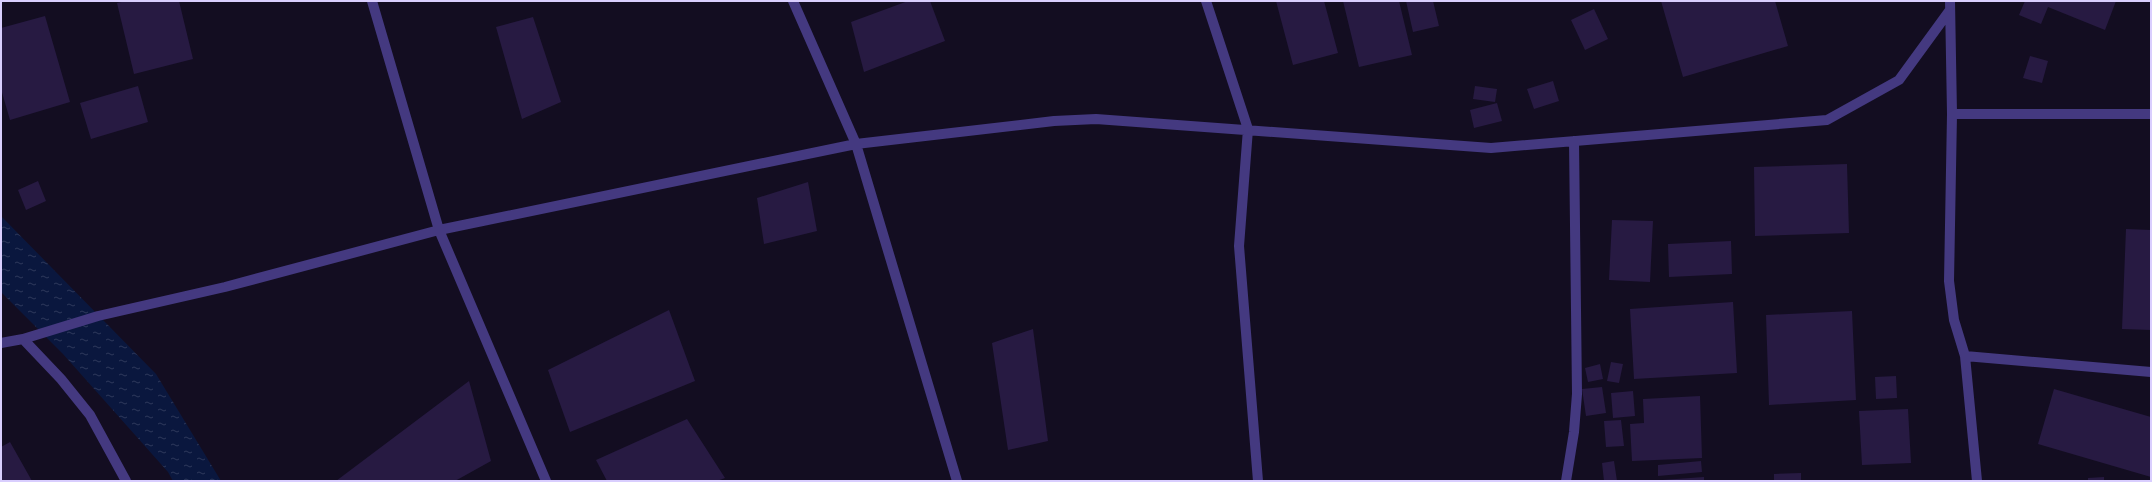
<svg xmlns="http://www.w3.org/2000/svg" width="2152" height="482" font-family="Inter,sans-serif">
	<defs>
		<pattern id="water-ripples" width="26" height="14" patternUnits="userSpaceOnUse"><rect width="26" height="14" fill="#0a173e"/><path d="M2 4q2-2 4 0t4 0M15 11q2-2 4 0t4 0" fill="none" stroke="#2d385b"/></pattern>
	</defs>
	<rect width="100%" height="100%" fill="#130d21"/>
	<path fill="url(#water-ripples)" d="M1,216L156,374L221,481H173L168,472L63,354L1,292Z"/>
	<path fill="#271a42" d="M126,1H179L193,59L134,74L117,3Z
		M908,1H930L945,41L864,72L851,22Z
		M1276,1H1324L1338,53L1293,65Z
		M1343,1H1399L1412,55L1359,67Z
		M1406,1H1433L1439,26L1413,32Z
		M1661,1H1775L1788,46L1683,77Z
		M2025,1H2116L2105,30L2048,7L2041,24L2019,15Z
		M1594,9L1608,39L1585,50L1571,20Z
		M45,16L70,102L10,120L1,89V28Z
		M533,17L561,102L522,119L496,27Z
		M2030,56L2048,61L2042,83L2023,78Z
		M1553,81L1559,101L1534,109L1527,89Z
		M138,86L148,122L91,139L80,103Z
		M1475,86L1497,89L1495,102L1473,99Z
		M1497,103L1502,121L1474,128L1470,110Z
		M1847,164L1849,233L1755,236L1754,167Z
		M38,181L46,201L26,210L18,190Z
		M808,182L817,231L764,244L757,198Z
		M1612,220L1653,221L1650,282L1609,280Z
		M2126,229L2151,230V330L2122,329Z
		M1731,241L1732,274L1669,277L1668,244Z
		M1733,302L1737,373L1634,379L1630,309Z
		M669,310L695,381L570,432L548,370Z
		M1852,311L1856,400L1769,405L1766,315Z
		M1033,329L1048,441L1008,450L992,343Z
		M1611,362L1623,364L1619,383L1607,381Z
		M1600,364L1603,379L1588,382L1585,368Z
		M1896,376L1897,398L1876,399L1875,377Z
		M469,381L491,461L455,481H336Z
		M1602,387L1606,413L1586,416L1582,389Z
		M2054,389L2151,417V477L2038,444Z
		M1633,391L1635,416L1613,418L1611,393Z
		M1700,396L1702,458L1632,461L1630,424L1644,423L1643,399Z
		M1908,409L1911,463L1862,465L1859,411Z
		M687,419L725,478L717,481H607L596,460Z
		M1621,420L1624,446L1606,447L1604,421Z
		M10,442L32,481H1V447Z
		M1614,461L1617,481H1604L1602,463Z
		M1701,461L1702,472L1658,476V465Z
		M1801,473V481H1774V474Z
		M1704,477V481H1662V480Z
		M2104,477V481H2088V478Z"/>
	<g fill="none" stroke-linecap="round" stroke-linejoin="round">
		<path stroke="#443980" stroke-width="10" d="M372,1L439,230L546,481
			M793,1L856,144L957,481
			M1206,1L1248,129L1239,246L1258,481
			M1950,1L1952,114L1949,281L1954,320L1965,356L1977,481
			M1952,114H2151
			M23,339L98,316L225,287L439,230L856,144L1054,121L1096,119L1491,148L1827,120L1899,80L1950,10
			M1,343L23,339L61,379L90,415L126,481
			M1965,356L2151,372
			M1566,481L1574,432L1577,394L1574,141"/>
	</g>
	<rect width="2152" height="482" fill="none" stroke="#d9cefe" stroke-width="4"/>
</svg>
